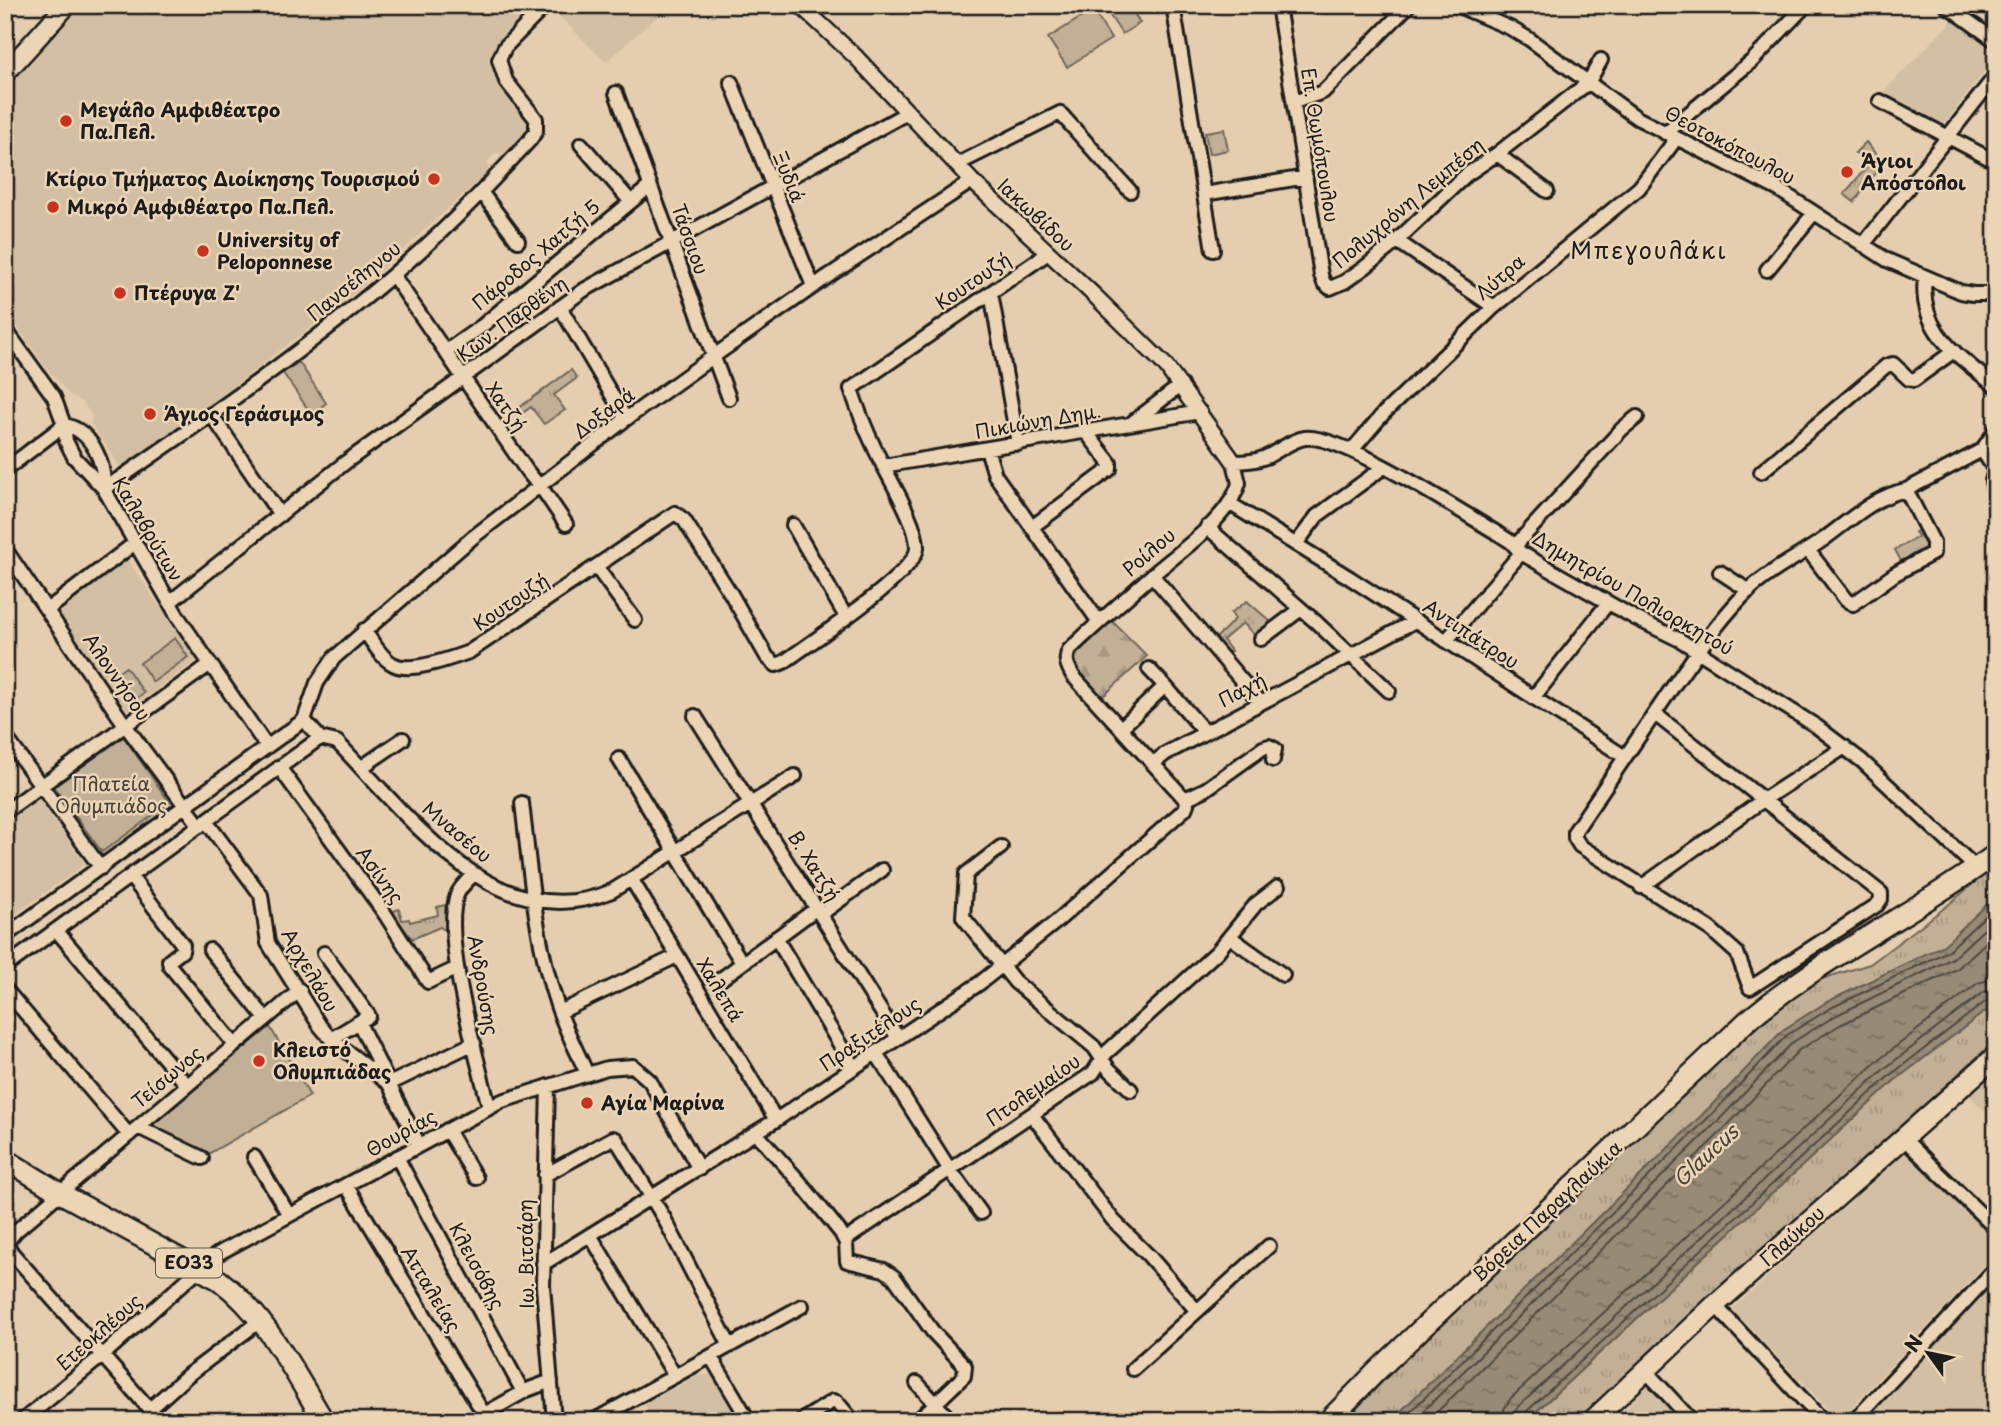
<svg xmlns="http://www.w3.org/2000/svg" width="2001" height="1426" font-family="'Playpen Sans',sans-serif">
	<defs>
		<pattern id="grass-tufts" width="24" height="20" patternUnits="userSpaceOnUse" patternTransform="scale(1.75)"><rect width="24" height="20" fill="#c2b096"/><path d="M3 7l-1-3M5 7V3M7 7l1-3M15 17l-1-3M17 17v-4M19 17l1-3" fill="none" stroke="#a69781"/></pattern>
		<pattern id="forest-firs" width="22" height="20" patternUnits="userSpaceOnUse" patternTransform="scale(1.75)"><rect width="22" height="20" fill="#c2b096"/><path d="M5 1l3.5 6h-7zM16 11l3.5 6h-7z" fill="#a69781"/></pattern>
		<pattern id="water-ripples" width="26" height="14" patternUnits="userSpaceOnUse" patternTransform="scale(1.75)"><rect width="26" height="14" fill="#978a76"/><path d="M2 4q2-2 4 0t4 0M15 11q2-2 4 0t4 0" fill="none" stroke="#7a7060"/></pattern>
	</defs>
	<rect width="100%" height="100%" fill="#e4ceaf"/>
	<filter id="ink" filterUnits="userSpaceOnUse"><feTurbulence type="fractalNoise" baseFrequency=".0143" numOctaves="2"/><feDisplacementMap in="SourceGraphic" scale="14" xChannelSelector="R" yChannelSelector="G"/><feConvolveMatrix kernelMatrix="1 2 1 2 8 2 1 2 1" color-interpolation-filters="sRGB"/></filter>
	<g filter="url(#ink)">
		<path fill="#d3bfa3" d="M79,5H540L488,60L502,81L527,111L532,129L508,154L496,153L488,161V172L381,270L371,269L365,273V284L346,300L201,411L121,468L91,424L92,416L83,403L69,394L45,366L5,310V84L26,66Z
			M548,5H670L606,62Z
			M1955,18L1996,50V57L1944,124L1881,94Z
			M127,559L197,660L127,711L58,611Z
			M37,796L85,864L5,922V819Z
			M1996,1067V1121L1969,1096Z
			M1906,1152L1996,1242V1253L1839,1421L1732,1309Z
			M1996,1282V1421H1866Z
			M711,1374L738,1421H632L648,1412L644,1404L698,1376Z
			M1644,1383L1650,1384L1684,1421H1613L1634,1400V1392Z"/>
		<path fill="url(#grass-tufts)" stroke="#6f6659" stroke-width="2" d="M1224,129L1228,150L1209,154L1205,132Z
			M1866,142L1883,163L1854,202L1844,194L1866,168L1862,156L1855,153Z
			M571,370L577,378L554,395L565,410L544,424L531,407L520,415L516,410Z
			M1918,531L1926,547L1901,561L1895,550L1918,537L1915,532Z
			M1247,601L1271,622L1255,636L1243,623L1223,640L1231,651L1227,653L1215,639L1235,619L1231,613Z
			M1996,864V896L1945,945L1827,1002L1783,1030L1708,1109L1391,1421H1345L1398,1365L1740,1036L1815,981L1870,964L1947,906Z
			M445,905L446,931L440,927L412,939L391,912L399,909L402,920L409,919L410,922L438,915L437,907Z
			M1996,1003V1040L1650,1354L1580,1421H1526L1894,1081Z"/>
		<path fill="url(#forest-firs)" stroke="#6f6659" stroke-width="2" d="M1112,621L1147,656L1099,700L1073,666L1078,652Z"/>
		<path fill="#c2b096" stroke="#6f6659" stroke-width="2" d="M1103,5H1129L1140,23L1122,34Z
			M1093,10L1111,39L1067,67L1048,38Z
			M299,362L326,403L312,415L283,373Z
			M175,638L188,657L153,682L140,663Z
			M126,667L144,693L131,702L113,676Z
			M123,736L170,803L102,852L54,787Z
			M270,1027L310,1096L208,1154L149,1125Z"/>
		<path fill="url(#water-ripples)" stroke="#665e52" stroke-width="2" d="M1996,896V1003L1894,1081L1526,1421H1391L1708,1109L1783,1030L1827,1002L1944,945Z"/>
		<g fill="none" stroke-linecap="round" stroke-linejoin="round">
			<path stroke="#4d4840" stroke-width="2" d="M1401,1421L1712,1114L1787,1035L1831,1008L1948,951L1996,906
				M1413,1421L1719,1120L1793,1042L1835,1016L1953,958L1996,918
				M1428,1421L1726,1127L1799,1050L1840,1025L1957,969L1996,933
				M1503,1421L1504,1409L1511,1398L1876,1062L1978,983L1996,978
				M1513,1421L1514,1413L1519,1406L1884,1069L1984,992L1996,989
				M1522,1421L1525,1413L1889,1076L1989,999L1996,998"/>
			<defs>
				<path id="minor" d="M1173,5L1213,250
					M1278,5L1321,275L1324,283L1330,288L1344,282L1364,268L1390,247L1466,175L1497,154L1588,83L1601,60
					M1456,5L1510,28L1529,39L1637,118L1779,190L1887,260L1961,292L1973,294H1996
					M1946,5L1996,41
					M731,82L813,286
					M616,93L729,398
					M1880,101L1996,162
					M1294,102L1323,92L1409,5
					M1665,133L1752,61L1806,5
					M581,144L631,202
					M1497,154L1547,191
					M956,165L1060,113L1130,191
					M481,192L518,241
					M1204,194L1306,177
					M1397,241L1494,307
					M1863,245L1996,75
					M1767,270L1814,213
					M393,275L527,471L545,493L566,524
					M1925,277C1918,333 1959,355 1996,387
					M991,293L1018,444
					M560,307L626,419
					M5,329L54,397L64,425L66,441L74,457L104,489L178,617L267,747
					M445,352L482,326L650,186
					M211,414L280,515
					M1133,422L1181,385
					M64,425C92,430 105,463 104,489
					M987,449L995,475L1099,622
					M1352,450L1383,414L1494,307L1639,188L1676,139
					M1982,450L1995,470L1992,481L1996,501
					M883,466L1200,412
					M5,470L64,425
					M1761,472L1886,366L1893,364L1909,379L1914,380L1954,351
					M104,489C209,417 315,344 410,260C453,223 492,181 530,140L536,131V119L506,81L499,60L505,47L546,5
					M1229,503L1350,578L1625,757
					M793,525L846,617
					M1032,527L1110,469V463L1086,432
					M1207,527L1316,622L1389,691
					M1296,544L1317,516L1384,467
					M1515,546L1622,429L1637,417
					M5,549L125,725L200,826
					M1808,550L1846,600L1853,604L1895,574L1933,553V542L1906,490
					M597,568L635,620
					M1720,572L1749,591
					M1152,575L1260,702
					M170,602L346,462L584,290L907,113
					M47,610L135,543
					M364,630C372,641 381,658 393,664C409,674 452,658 469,652L675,513L684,520L731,594L767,657L776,665L784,662C808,644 916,574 917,548C918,523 886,474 875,449C866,430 858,410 851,389L1048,253
					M1261,639L1301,609
					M1446,641L1521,553
					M1149,669L1165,686
					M1533,698L1608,603
					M1655,714L1881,893V899L1877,905L1750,988L1737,953L1709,928L1580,846L1575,838V831C1608,782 1641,734 1674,685C1698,652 1720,618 1750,589C1772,569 1800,556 1824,539C1849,521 1875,496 1906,490L1982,450L1996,430
					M695,716L898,1038
					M304,720L317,683L334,658L472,538L626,419L714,356L827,277L972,181
					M304,720L320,738L337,742C407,814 496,940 612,891L795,776
					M1121,728L1165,686L1205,732
					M5,736L101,868
					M619,759L742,963
					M1154,763L1165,754L1415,621
					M279,767L385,914L428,982L457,968
					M362,767L403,739
					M1185,799L1073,676C1068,667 1064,660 1069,650C1095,625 1123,601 1150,577C1177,553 1229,519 1239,483L1234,462C1245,462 1256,461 1266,457C1279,451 1291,440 1305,438C1340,433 1462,512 1497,533L1511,542L1521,553L1635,618L1680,640L1816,726L1862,761L1976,868
					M1185,799L1206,789L1263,748L1269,746L1275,749L1273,760
					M522,803C530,870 535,940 557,1005C565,1029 577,1051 587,1074
					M5,812L209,665
					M206,821L261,895L268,943L320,1026L331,1039L389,1084L474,1043
					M1001,847L966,874L963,917L1015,982L1094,1047L1108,1068L1131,1090
					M474,874C468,880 460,887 457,895C441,938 478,1060 489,1107
					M131,877L183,945L182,951L169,961L170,966L235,1045
					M632,880L776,1120
					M1641,887L1763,800L1845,747
					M821,914L882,870
					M56,930L187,1085
					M5,936L304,720
					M1230,937L1283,975
					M776,938L854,1068
					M210,950L266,1019
					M324,953L369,1016L331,1039
					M5,967L320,738
					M717,982L817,908
					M5,989L129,1135
					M560,1012L677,956
					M359,1023L419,1145
					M876,1053L950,1170L981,1213
					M548,1086L543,1286L554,1421
					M1032,1115L1113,1220L1149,1256L1196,1310
					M138,1127L202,1158
					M447,1130L476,1178
					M756,1133L799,1181L841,1233L846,1243L847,1261L884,1270L894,1277L933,1332L965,1366L964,1376L917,1421
					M1903,1138L1996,1229
					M254,1157L289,1215
					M397,1157L523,1392
					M545,1175L613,1138L616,1139L664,1218L730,1346
					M346,1185L484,1414
					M590,1235L675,1376
					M845,1240L1093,1073L1106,1053L1217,952L1256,904L1278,887
					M543,1264L776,1120L980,983L1056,922L1185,809L1187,804L1185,799
					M1715,1305L1823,1421
					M711,1357L749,1421
					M1133,1369L1269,1246
					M1645,1370L1692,1421
					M917,1383L951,1421
					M150,1409L188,1375L261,1320
					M5,1420L6,1421
					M22,1421L103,1355L208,1261L221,1252L502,1101L607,1068L633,1066L650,1081L699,1169
					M160,1421L12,1253L6,1243L16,1231L60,1193L300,990
					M472,1421L527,1390L551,1381
					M593,1421L802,1306
					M801,1421L833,1401L837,1402L853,1421
					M1854,1421L1996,1268"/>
				<path id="tertiary" d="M800,5L856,57L972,181L1095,296L1165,365L1234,462"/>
				<path id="secondary" d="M5,73L67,5"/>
				<path id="primary" d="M5,1159L60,1193L219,1280C267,1316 293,1371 324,1421
					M1328,1421L1377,1371L1747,1021C1824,956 1915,913 1996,854
					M1592,1421L1715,1305L1996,1056"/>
			</defs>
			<use href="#minor" stroke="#1c1c1c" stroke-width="18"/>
			<use href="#tertiary" stroke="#1c1c1c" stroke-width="19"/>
			<use href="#secondary" stroke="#1c1c1c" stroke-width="23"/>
			<use href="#primary" stroke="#1c1c1c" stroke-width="24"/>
			<use href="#minor" stroke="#ecd5b5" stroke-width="12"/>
			<use href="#tertiary" stroke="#ecd5b5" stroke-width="14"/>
			<use href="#secondary" stroke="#ecd5b5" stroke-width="18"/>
			<use href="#primary" stroke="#ecd5b5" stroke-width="19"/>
		</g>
	</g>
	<g fill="#c8321e" stroke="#ecd5b5" stroke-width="2.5">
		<circle cx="66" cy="121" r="7"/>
		<circle cx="1847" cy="172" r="7"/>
		<circle cx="434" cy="179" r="7"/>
		<circle cx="53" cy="207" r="7"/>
		<circle cx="203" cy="251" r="7"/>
		<circle cx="120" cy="293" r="7"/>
		<circle cx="150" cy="414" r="7"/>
		<circle cx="259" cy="1061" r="7"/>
		<circle cx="587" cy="1103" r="7"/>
	</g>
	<g text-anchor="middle" stroke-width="5" stroke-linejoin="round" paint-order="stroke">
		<rect fill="#ecd5b5" stroke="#5a544a" stroke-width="2" x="156" y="1248.5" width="66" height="29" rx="5"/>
		<g font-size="18" font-weight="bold" fill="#1c1c1c">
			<text x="189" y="1269">ΕΟ33</text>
		</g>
		<g font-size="19" font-weight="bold" fill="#1c1c1c" stroke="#ecd5b5" text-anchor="start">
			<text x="80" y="117">Μεγάλο Αμφιθέατρο<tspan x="80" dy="22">Πα.Πελ.</tspan></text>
			<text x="1861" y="168">Άγιοι<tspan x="1861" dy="22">Απόστολοι</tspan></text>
			<text x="420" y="186" text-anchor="end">Κτίριο Τμήματος Διοίκησης Τουρισμού</text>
			<text x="67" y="214">Μικρό Αμφιθέατρο Πα.Πελ.</text>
			<text x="217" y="247">University of<tspan x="217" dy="22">Peloponnese</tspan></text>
			<text x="134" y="300">Πτέρυγα Ζ'</text>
			<text x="164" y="421">Άγιος Γεράσιμος</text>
			<text x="273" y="1057">Κλειστό<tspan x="273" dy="22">Ολυμπιάδας</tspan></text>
			<text x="601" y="1110">Αγία Μαρίνα</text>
		</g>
		<g font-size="19" fill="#1c1c1c" stroke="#ecd5b5">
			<text transform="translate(1320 145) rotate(81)" y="7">Επ. Θωμόπουλου</text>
			<text transform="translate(1730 145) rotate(28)" y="7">Θεοτοκόπουλου</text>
			<text transform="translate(789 177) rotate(68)" y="7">Ξυδιά</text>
			<text transform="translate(1408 203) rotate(-40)" y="7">Πολυχρόνη Λεμπέση</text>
			<text transform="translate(1036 215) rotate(43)" y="7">Ιακωβίδου</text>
			<text transform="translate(690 239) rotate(70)" y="7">Τάσσιου</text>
			<text transform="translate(536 255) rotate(-40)" y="7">Πάροδος Χατζή 5</text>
			<text transform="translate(1500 277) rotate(-41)" y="7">Λύτρα</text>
			<text transform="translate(354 281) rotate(-39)" y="7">Πανσέληνου</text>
			<text transform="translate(973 281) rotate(-34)" y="7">Κουτουζή</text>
			<text transform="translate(512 319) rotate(-36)" y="7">Κων. Παρθένη</text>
			<text transform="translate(506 407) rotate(55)" y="7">Χατζή</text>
			<text transform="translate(604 413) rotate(-37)" y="7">Δοξαρά</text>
			<text transform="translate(1038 421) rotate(-10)" y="7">Πικιώνη Δημ.</text>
			<text transform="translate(148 529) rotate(59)" y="7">Καλαβρύτων</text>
			<text transform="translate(1149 552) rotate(-41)" y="7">Ροίλου</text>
			<text transform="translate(1633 593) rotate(30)" y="7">Δημητρίου Πολιορκητού</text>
			<text transform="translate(511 602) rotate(-34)" y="7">Κουτουζή</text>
			<text transform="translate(1471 634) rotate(33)" y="7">Αντιπάτρου</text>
			<text transform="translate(117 677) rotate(55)" y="7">Αλοννήσου</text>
			<text transform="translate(1242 690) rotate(-28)" y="7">Παχή</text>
			<text transform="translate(457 832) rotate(40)" y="7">Μνασέου</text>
			<text transform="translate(814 866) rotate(58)" y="7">Β. Χατζή</text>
			<text transform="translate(380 875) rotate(54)" y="7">Ασίνης</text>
			<text transform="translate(310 970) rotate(60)" y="7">Αρχελάου</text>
			<text transform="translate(483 985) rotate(80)" y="7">Ανδρούσης</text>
			<text transform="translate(720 990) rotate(59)" y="7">Χαλεπά</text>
			<text transform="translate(870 1034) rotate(-34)" y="7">Πραξιτέλους</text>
			<text transform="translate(167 1077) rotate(-40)" y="7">Τείσωνος</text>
			<text transform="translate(1033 1090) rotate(-35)" y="7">Πτολεμαίου</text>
			<text transform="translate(401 1133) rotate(-29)" y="7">Θουρίας</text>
			<text transform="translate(1547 1211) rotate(-43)" y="7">Βόρεια Παραγλαύκια</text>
			<text transform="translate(1792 1236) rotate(-42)" y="7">Γλαύκου</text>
			<text transform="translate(526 1254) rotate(-91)" y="7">Ιω. Βιτσάρη</text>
			<text transform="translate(477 1266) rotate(62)" y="7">Κλεισόβης</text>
			<text transform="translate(431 1289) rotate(59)" y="7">Ατταλείας</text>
			<text transform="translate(99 1332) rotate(-41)" y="7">Ετεοκλέους</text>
		</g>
		<g font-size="19" fill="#46413a" stroke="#ecd5b5">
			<text x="111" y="791">Πλατεία<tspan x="111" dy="22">Ολυμπιάδος</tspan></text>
		</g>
		<g font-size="21" font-style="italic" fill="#47423c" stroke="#ecd5b5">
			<text transform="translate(1706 1156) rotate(-43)" y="7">Glaucus</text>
		</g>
		<g font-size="23" letter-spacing="2" fill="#1c1c1c" stroke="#ecd5b5">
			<text x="1649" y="259">Μπεγουλάκι</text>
		</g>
	</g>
	<rect width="2001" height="1426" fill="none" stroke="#ecd5b5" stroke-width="28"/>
	<rect x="14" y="14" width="1973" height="1398" fill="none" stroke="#1c1c1c" stroke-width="2.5" filter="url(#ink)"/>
	<g transform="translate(1928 1353) rotate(303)" stroke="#ecd5b5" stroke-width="5" paint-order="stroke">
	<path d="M0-5L12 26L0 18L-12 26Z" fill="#1c1c1c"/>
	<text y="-10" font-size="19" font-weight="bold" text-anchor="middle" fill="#1c1c1c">N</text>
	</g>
</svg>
